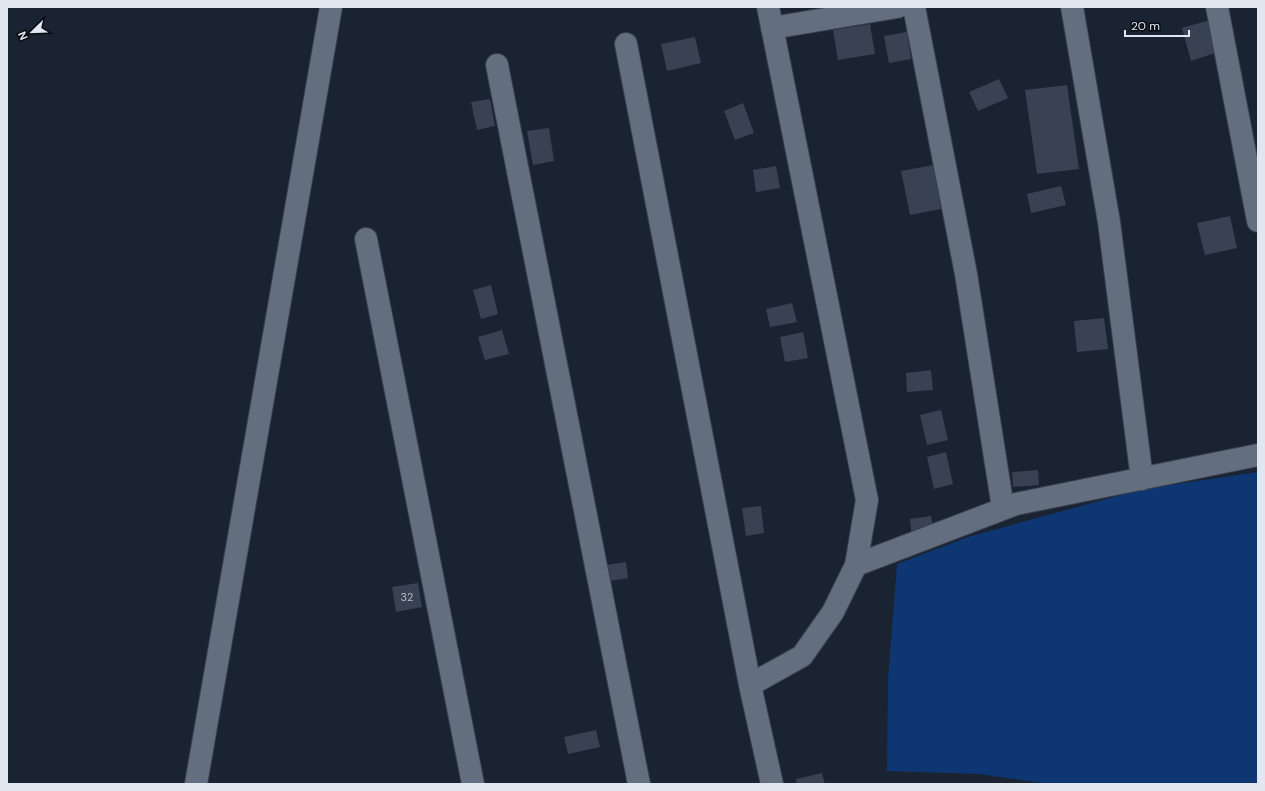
<svg xmlns="http://www.w3.org/2000/svg" width="1265" height="791" font-family="'DM Sans',sans-serif">
	<rect width="100%" height="100%" fill="#1a2331"/>
	<path fill="#0e3673" d="M1258,472V784H1050L979,774L887,771L888,680L897,564L968,537L1143,489Z"/>
	<path fill="#384252" d="M1210,20L1218,52L1191,61L1182,28Z
		M870,24L875,54L838,60L833,30Z
		M907,32L911,59L889,63L884,36Z
		M695,37L701,63L667,71L661,44Z
		M999,79L1008,98L978,111L969,92Z
		M1067,85L1079,169L1037,174L1025,90Z
		M490,99L495,126L477,130L471,102Z
		M743,103L754,133L735,140L724,111Z
		M549,128L554,161L533,165L527,131Z
		M933,165L941,209L910,215L901,171Z
		M776,166L780,188L756,192L753,170Z
		M1061,186L1066,205L1031,213L1027,194Z
		M1230,216L1237,248L1205,255L1197,223Z
		M491,285L498,314L481,319L473,290Z
		M792,303L797,322L770,327L766,309Z
		M1104,318L1108,349L1077,352L1074,321Z
		M502,330L509,354L485,360L478,337Z
		M803,332L808,358L785,362L780,337Z
		M931,370L933,390L907,392L906,373Z
		M941,410L948,440L927,445L920,415Z
		M946,452L953,484L934,489L927,457Z
		M1038,470L1039,485L1013,487L1012,472Z
		M761,506L764,533L746,536L742,508Z
		M931,516L933,527L911,531L910,519Z
		M626,562L628,578L610,581L607,565Z
		M418,583L422,607L396,612L392,587Z
		M596,730L600,747L568,754L564,737Z
		M822,773L825,784H797L796,779Z"/>
	<g fill="none" stroke-linecap="round" stroke-linejoin="round">
		<defs>
			<path id="minor" d="M914,7L966,274L1003,508
				M1072,7L1109,222L1142,479
				M1217,7L1258,221
				M772,28L897,7
				M626,44L750,685L772,784
				M497,65L639,784
				M366,239L473,784
				M856,565L1016,504L1258,455
				M750,685L802,656L833,612L856,565L867,500L768,7
				M196,784L331,7"/>
		</defs>
		<use href="#minor" stroke="#3a414d" stroke-width="24"/>
		<use href="#minor" stroke="#636e7f" stroke-width="22"/>
	</g>
	<g text-anchor="middle" stroke-width="3" stroke-linejoin="round" paint-order="stroke">
		<g font-size="11" fill="#b7bec9">
			<text x="407" y="601">32</text>
		</g>
	</g>
	<rect width="1265" height="791" fill="none" stroke="#e1e7f1" stroke-width="16"/>
	<g transform="translate(32 32) rotate(247)" stroke="#080c13" stroke-width="3" paint-order="stroke">
	<path d="M0-3L7 15L0 10L-7 15Z" fill="#e1e7f1"/>
	<text y="-6" font-size="11" font-weight="bold" text-anchor="middle" fill="#e1e7f1">N</text>
	</g>
	<path d="M1125 30v6h64v-6" fill="none" stroke="#e1e7f1" stroke-width="2"/>
	<text x="1131" y="30" font-size="12" fill="#e1e7f1" stroke="#080c13" stroke-width="3" paint-order="stroke">20 m</text>
</svg>
